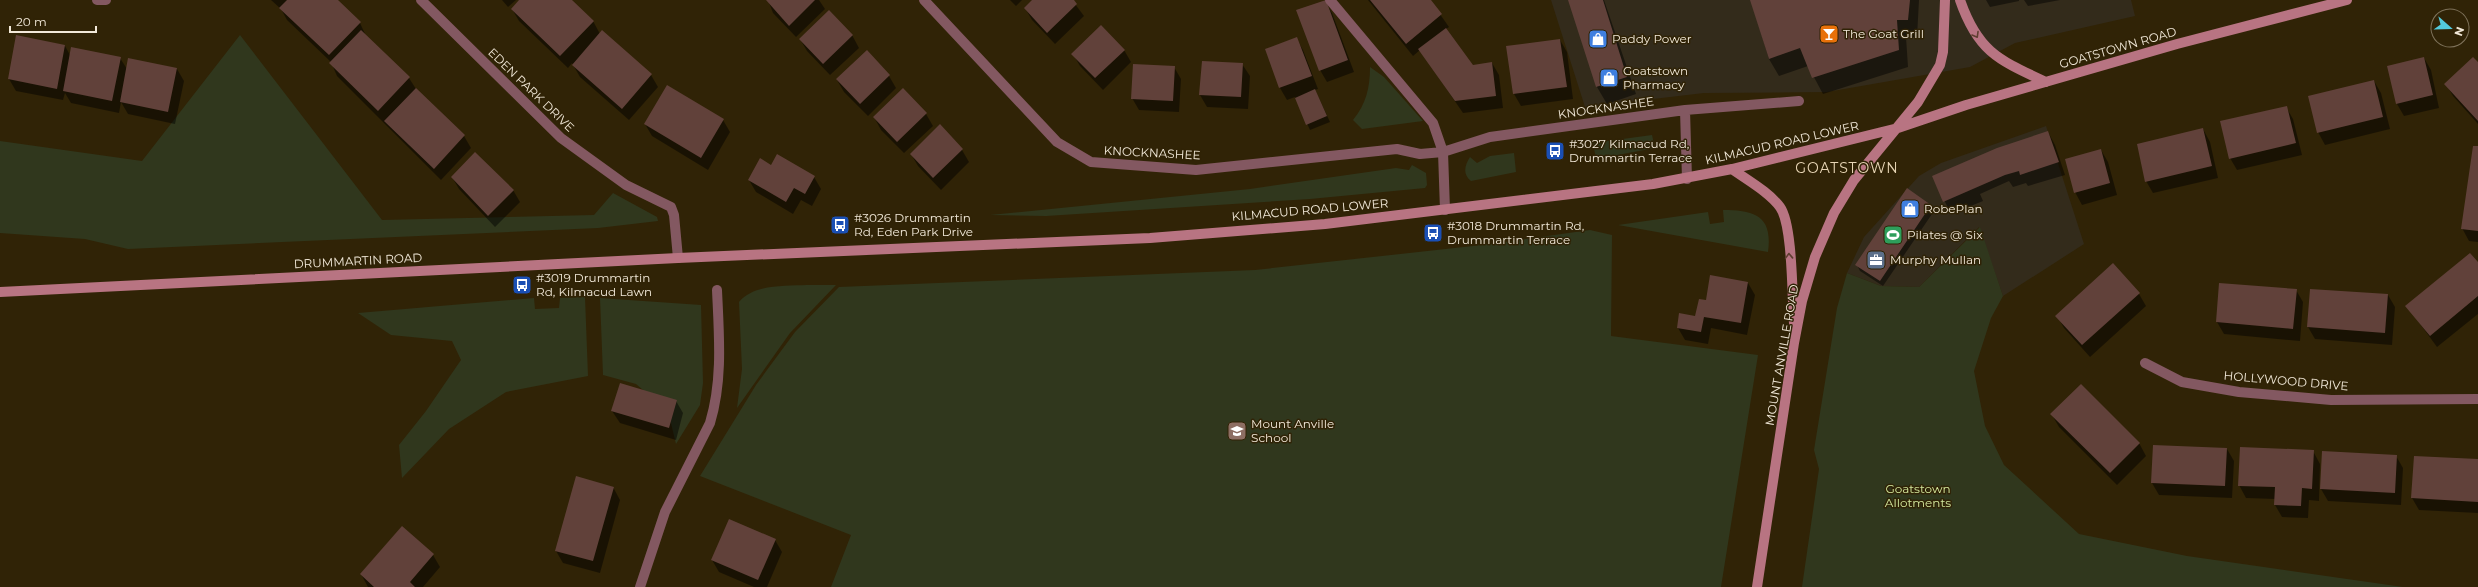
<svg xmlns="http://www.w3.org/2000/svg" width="2478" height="587" font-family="Montserrat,sans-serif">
	<rect width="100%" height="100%" fill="#302306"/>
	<path fill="#332b1b" d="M1551,0H2131L2135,16L2015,43L1970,67L1827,92L1704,93L1585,107Z
		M2046,126L2084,244L2003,296L1979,227L1919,287L1881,286L1847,273L1864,237L1919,176L1941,163Z"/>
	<path fill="#30371d" d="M240,35L382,220L594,215L613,193L657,217L658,221L598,228L128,249L85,239L0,233V141L142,161Z
		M1370,67L1384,77L1423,121L1362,129L1353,120C1366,104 1370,88 1370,67Z
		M1652,135L1655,148L1596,159L1593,143Z
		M1514,153L1516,172L1471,181C1462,174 1465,165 1470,157L1477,163L1490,156Z
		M1412,165L1426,173L1427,185L1425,188L1310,199L1046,216L990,215L1250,189L1396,168L1409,170Z
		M1723,210C1755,210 1773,216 1768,252L1618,225L1708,212L1710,224L1724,222Z
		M1980,227L2003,296L1991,318L1974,371L1985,426L2004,465L2079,534L2187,556L2403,587H1802L1819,469L1814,450L1837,308L1847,273L1881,286L1919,287Z
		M1590,230L1612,235L1611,336L1758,355L1721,587H831L851,535L700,476L756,385L795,332L839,287L1255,270L1491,244Z
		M807,285H836L790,333L737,408L742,369L739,302C754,284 785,286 807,285Z
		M585,297L588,376L506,392L449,429L402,478L399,445L426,411L461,360L452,341L391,335L358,313L534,298L535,309L559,308L560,298Z
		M600,298L701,305L703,383L700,405L676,444L668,411L636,384L603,375Z"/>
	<path fill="#0007" d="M271,0H336L360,23L366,36L409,78L416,89L464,136L471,148L441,180L337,76L331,62L287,20L281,9Z
		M502,0H516L508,7Z
		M520,0H570L593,21L600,34L651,75L658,87L629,120L580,77L572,63L568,68L519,21L512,9Z
		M768,0H819L825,9L796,37L773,13Z
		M1010,0H1022L1016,6Z
		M1034,0H1072L1084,16L1055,44L1032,20L1025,8Z
		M1368,0H1430L1449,27L1446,29L1472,66L1492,63L1499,75L1503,108L1463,113L1420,50L1413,56Z
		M1569,0H1604L1636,94L1607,104L1597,87Z
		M1751,0H1919L1917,37H1906L1908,67L1823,94L1808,66L1779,76L1769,59Z
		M1986,0H2019V1L1990,7Z
		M2024,0H2060L2028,6Z
		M1325,1L1332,13L1354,72L1327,82L1320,70Z
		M852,35L859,48L830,75L807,51L800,39Z
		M1296,38L1303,50L1318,89L1315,90L1330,122L1310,130L1295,97L1287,100L1280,88L1266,50Z
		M1560,40L1567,52L1573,99L1521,106L1514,94Z
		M65,46L70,55L120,58L127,69H177L184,81L175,124L128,114L121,102L119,113L71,103L65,93L63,100L16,91L9,79Z
		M1124,50L1131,62L1103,90L1080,66L1073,54Z
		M866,52L889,76L896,88L868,116L844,92L837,80Z
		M2424,58L2431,70L2439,108L2404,116L2397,104Z
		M1242,64L1250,76L1248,109L1207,107L1200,95Z
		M2478,64V124L2453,96L2446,84Z
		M1174,67L1181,79L1179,112L1139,110L1132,98Z
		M2374,81L2381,93L2390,129L2325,145L2318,132Z
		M667,87L723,120L730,132L708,170L652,136L645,124Z
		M2286,107L2293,119L2302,155L2237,170L2230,158Z
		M926,114L933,126L904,153L881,130L874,117Z
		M940,126L962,150L969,162L941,190L918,166L911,154Z
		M2203,129L2210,142L2218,178L2153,193L2146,181Z
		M2048,132L2055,145L2065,175L2028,186L2026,183L2013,187L2009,181L1980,194L1983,201L1951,214L1933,177Z
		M2478,147V242L2469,241L2462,228Z
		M2101,150L2108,162L2117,195L2082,205L2075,192Z
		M772,166L814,177L821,189L812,206L801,200L793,214L756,192L749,180Z
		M452,177L513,190L520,202L495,227L459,189Z
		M1930,205L1934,211L1883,286L1860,271L1857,265Z
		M2478,264V314L2437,347L2407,306Z
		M1748,283L1755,295L1747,335L1711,328L1708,344L1685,340L1678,328L1696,317L1707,301Z
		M2220,284L2296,290L2303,302L2300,341L2224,334L2217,322Z
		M2311,290L2388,295L2395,307L2392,345L2315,339L2308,327Z
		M2139,294L2146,306L2090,357L2064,328L2057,316Z
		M676,401L683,413L676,440L620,423L612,411Z
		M2052,415L2139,443L2146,456L2117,485L2059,427Z
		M2227,449L2234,461L2232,498L2159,495L2152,483Z
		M2313,451L2320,464L2319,501L2309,500L2308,518L2282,517L2275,505V499L2246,498L2239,485Z
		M2323,452L2396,456L2403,468L2401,505L2328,501L2321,489Z
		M2415,457L2478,460V513L2419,510L2412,498Z
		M613,487L620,500L600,573L563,563L556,551Z
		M402,527L433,555L440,567L423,587H368L361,574Z
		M775,540L782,552L767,587H754L719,572L712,560Z"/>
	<path fill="#61413a" d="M287,0H338L361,22L329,55L279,8Z
		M519,0H572L594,21L560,56L511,9Z
		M766,0H815L789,26Z
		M1032,0H1074L1077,4L1047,33L1024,8Z
		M1326,0L1348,60L1319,71L1296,10Z
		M1370,0H1431L1442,14L1406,44Z
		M1568,0H1603L1627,77L1596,87Z
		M1750,0H1910L1908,20H1897L1899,50L1812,78L1800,48L1769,59Z
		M829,10L853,35L823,64L799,39Z
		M1101,25L1125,50L1095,78L1071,54Z
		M1446,28L1473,65L1492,62L1496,96L1455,101L1418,49Z
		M361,30L410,77L378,111L329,63Z
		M602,30L652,74L622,109L572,65Z
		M16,35L65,45L57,89L8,79Z
		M1297,37L1312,76L1279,88L1265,49Z
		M1560,39L1567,87L1513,94L1506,46Z
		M71,47L121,57L112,101L63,91Z
		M867,50L890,75L860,104L836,79Z
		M2424,57L2433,95L2396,104L2387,66Z
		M2473,57L2478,62V121L2444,84Z
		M128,58L177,68L168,112L120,102Z
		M1202,61L1243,63L1241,97L1199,95Z
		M1133,64L1175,66L1173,101L1131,99Z
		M2374,80L2383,117L2317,133L2308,96Z
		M667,85L724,119L701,158L644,124Z
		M416,88L465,135L434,169L384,121Z
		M903,88L927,113L897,142L873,117Z
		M1315,89L1327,116L1306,125L1295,98Z
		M2287,106L2296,143L2229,159L2220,121Z
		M940,124L963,149L933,178L910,154Z
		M2203,128L2212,166L2145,182L2137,144Z
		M2048,131L2059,162L2020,175L2019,171L2005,175L1943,202L1932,176L1997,148Z
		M2473,146H2478V231L2461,229Z
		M2101,149L2110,183L2074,193L2065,159Z
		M475,152L514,190L488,216L451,177Z
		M777,154L815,176L805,194L794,188L786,202L748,180L760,158L771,165Z
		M1907,188L1931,205L1880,281L1855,265Z
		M2470,253L2478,262V296L2430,336L2405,306Z
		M2113,263L2140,293L2082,345L2055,316Z
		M1710,275L1748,282L1741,323L1704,317L1701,332L1677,328L1679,313L1695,316L1699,299L1706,300Z
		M2219,283L2297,289L2293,329L2216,322Z
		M2310,289L2388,294L2385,333L2307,327Z
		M620,383L677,400L669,428L611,411Z
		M2081,384L2140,443L2110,473L2050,414Z
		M2153,445L2227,448L2225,486L2151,483Z
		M2240,447L2314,450L2312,489L2302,488L2301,506L2274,505L2275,487L2238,486Z
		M2322,451L2397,455L2395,493L2320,489Z
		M2414,456L2478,459V502L2411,498Z
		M576,476L614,487L593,561L555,551Z
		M729,519L776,539L758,580L711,560Z
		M402,526L434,554L410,582L415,587H374L360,574Z"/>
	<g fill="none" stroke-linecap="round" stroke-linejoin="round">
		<path stroke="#835861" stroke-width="10" d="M97,0H106
			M421,0L561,138L626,185L671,207L674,215L678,258
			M924,0L1057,142L1091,162L1196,170L1397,149L1420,154L1443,152L1490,137L1685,110L1799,101
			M1330,0L1433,123L1443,152L1445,210
			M1685,110L1687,179
			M2145,363L2182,382L2239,392L2331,400L2478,399
			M640,587L665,512L710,423C723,380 719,335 717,290"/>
		<path stroke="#b87482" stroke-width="10" d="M1960,0C1978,52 1999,60 2046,82
			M1732,169C1747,180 1769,192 1780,207C1793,225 1792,298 1794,323
			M0,292L678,258L1150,238L1325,224L1653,184L1732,169L1898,128L1966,105L2177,44L2347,0
			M1757,587L1794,343L1802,301L1815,257L1834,213L1854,180L1918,102L1940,65L1943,52L1945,0"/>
	</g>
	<defs><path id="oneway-chevron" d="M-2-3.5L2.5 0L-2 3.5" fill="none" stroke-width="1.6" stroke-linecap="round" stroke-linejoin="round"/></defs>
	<g stroke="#603f31">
		<use href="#oneway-chevron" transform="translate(1976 35) rotate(60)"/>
		<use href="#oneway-chevron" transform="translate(1789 256) rotate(-92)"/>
	</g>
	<defs>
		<symbol id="bar-square" viewBox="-11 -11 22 22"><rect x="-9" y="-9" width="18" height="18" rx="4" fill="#e8710a" stroke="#302306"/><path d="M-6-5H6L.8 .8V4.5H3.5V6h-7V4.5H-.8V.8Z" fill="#fff"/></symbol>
		<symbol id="shop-square" viewBox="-11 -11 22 22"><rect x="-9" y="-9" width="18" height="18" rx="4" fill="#3f7fe0" stroke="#302306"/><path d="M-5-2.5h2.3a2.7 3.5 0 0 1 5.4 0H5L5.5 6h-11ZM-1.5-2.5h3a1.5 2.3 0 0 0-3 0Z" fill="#fff"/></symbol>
		<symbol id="bus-square" viewBox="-11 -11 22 22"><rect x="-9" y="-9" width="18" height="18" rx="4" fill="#1a4fb4" stroke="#302306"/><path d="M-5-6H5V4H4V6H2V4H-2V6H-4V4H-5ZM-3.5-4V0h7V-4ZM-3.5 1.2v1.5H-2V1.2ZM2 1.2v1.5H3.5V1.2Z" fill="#fff"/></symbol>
		<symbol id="stadium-square" viewBox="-11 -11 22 22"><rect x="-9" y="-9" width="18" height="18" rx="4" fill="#2e9e5b" stroke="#302306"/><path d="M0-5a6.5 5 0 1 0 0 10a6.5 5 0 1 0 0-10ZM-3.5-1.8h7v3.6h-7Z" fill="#fff"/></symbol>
		<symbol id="office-square" viewBox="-11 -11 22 22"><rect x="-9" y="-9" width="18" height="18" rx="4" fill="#5c6f8a" stroke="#302306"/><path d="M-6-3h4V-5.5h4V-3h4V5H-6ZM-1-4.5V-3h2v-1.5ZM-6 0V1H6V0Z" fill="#fff"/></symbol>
		<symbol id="school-square" viewBox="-11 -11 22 22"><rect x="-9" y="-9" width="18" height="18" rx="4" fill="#8d6e63" stroke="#302306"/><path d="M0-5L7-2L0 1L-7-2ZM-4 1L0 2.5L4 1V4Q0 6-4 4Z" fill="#fff"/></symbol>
	</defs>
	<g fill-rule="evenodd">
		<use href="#bar-square" x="1818" y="23" width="22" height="22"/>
		<use href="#shop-square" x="1587" y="28" width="22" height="22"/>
		<use href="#shop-square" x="1598" y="67" width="22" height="22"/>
		<use href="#bus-square" x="1544" y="140" width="22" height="22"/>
		<use href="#shop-square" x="1899" y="198" width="22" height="22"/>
		<use href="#bus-square" x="829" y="214" width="22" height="22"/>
		<use href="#bus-square" x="1422" y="222" width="22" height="22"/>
		<use href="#stadium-square" x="1882" y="224" width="22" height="22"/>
		<use href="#office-square" x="1865" y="249" width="22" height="22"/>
		<use href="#bus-square" x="511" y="274" width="22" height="22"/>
		<use href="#school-square" x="1226" y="420" width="22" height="22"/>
	</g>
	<g text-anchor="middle" stroke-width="3" stroke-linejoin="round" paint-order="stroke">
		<g font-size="12" fill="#f2e9d9" stroke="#302306" text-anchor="start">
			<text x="1843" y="38">The Goat Grill</text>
			<text x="1612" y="43">Paddy Power</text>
			<text x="1623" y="75">Goatstown<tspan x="1623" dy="14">Pharmacy</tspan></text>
			<text x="1569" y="148">#3027 Kilmacud Rd,<tspan x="1569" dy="14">Drummartin Terrace</tspan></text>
			<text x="1924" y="213">RobePlan</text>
			<text x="854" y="222">#3026 Drummartin<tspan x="854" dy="14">Rd, Eden Park Drive</tspan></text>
			<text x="1447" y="230">#3018 Drummartin Rd,<tspan x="1447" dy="14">Drummartin Terrace</tspan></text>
			<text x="1907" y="239">Pilates @ Six</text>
			<text x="1890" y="264">Murphy Mullan</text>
			<text x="536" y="282">#3019 Drummartin<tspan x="536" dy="14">Rd, Kilmacud Lawn</tspan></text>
			<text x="1251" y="428">Mount Anville<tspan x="1251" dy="14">School</tspan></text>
		</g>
		<g font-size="12" fill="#f2e9d9" stroke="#302306">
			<text transform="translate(2118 48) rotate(-16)" y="4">GOATSTOWN ROAD</text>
			<text transform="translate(531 90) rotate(44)" y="4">EDEN PARK DRIVE</text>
			<text transform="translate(1606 108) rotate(-8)" y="4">KNOCKNASHEE</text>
			<text transform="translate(1782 143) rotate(-13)" y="4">KILMACUD ROAD LOWER</text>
			<text transform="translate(1152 153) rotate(3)" y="4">KNOCKNASHEE</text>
			<text transform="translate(1310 210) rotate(-5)" y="4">KILMACUD ROAD LOWER</text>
			<text transform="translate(358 261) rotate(-3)" y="4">DRUMMARTIN ROAD</text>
			<text transform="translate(1782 355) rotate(-80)" y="4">MOUNT ANVILLE ROAD</text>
			<text transform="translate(2286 381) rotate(5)" y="4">HOLLYWOOD DRIVE</text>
		</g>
		<g font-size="12" fill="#d4e99f" stroke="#302306">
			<text x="1918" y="493">Goatstown<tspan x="1918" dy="14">Allotments</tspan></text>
		</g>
		<g font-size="14" letter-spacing="1" fill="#e8d6b6" stroke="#302306">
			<text x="1847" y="173">GOATSTOWN</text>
		</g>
	</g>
	<g transform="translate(2450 28) rotate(110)"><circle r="19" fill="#302306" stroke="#7e725a"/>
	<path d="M0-3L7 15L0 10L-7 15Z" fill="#53cadc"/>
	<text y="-6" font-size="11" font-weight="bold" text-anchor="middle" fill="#f2e9d9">N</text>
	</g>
	<path d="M10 26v6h86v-6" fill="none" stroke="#f2e9d9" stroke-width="2"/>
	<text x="16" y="26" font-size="12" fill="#f2e9d9" stroke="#302306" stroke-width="3" paint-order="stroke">20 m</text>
</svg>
